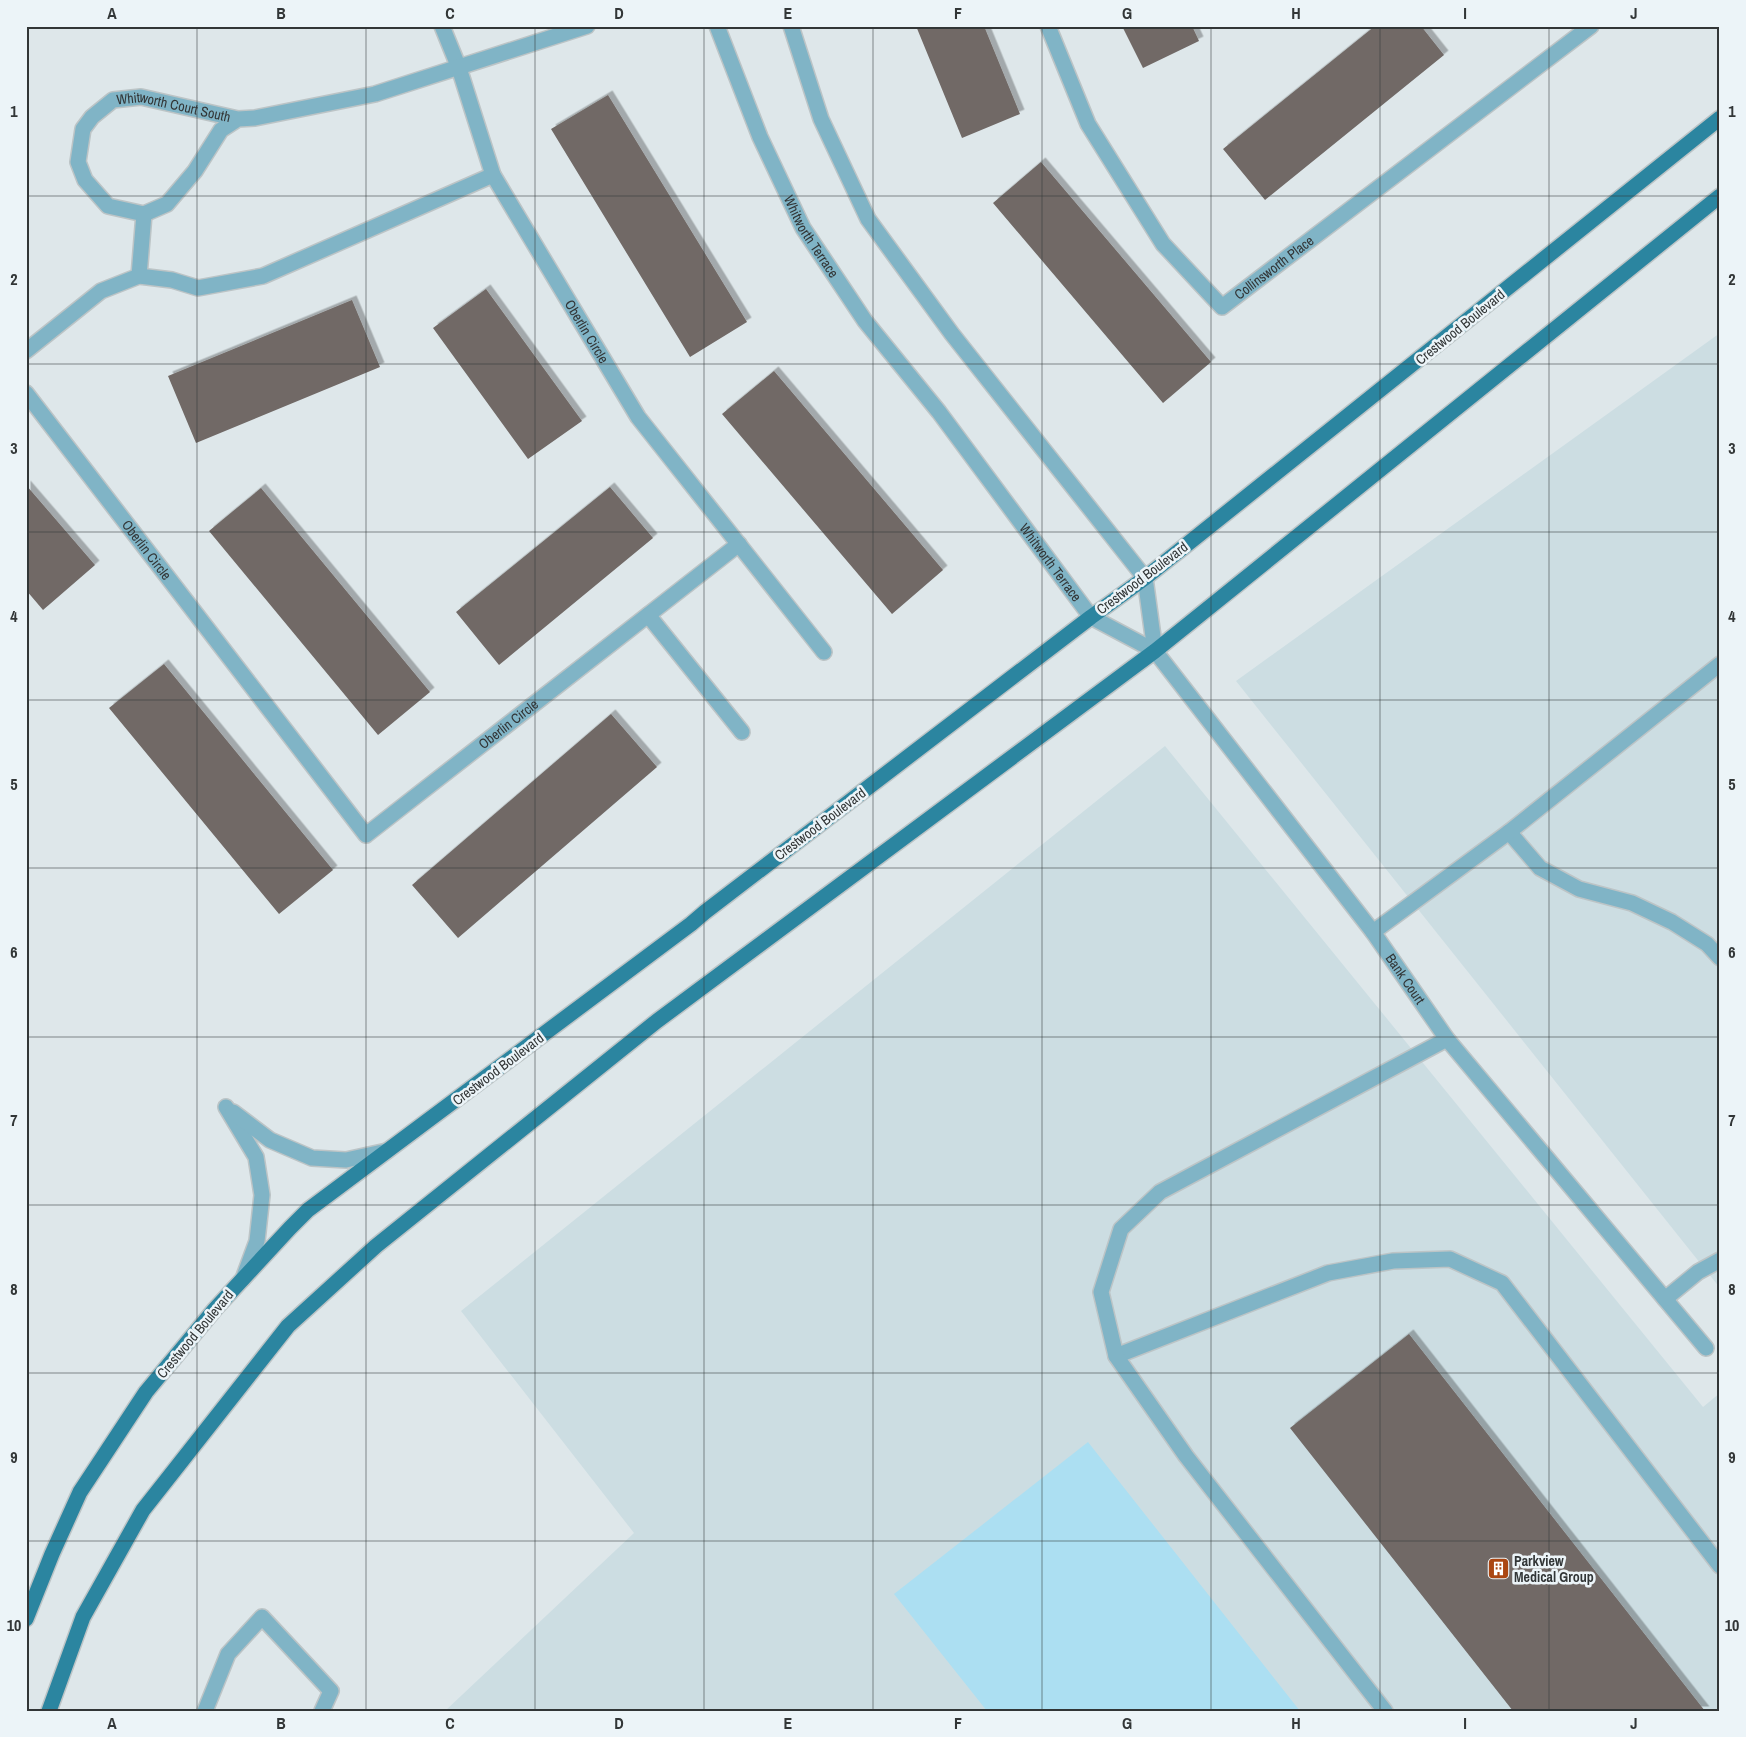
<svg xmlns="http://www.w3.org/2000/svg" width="1746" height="1737" font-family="'Archivo Narrow',sans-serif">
	<defs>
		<filter id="shadow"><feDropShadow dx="4.5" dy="-4.5" stdDeviation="0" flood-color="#0004"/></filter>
	</defs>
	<rect width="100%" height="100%" fill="#dee7ea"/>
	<path fill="#ccdde2" d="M1720,333V1288L1236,681Z
		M1165,746L1703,1407L1720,1393V1711H445L634,1533L461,1311Z"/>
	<path fill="#acdff2" d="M1088,1442L1300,1711H987L894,1594Z"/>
	<path fill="#716966" filter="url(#shadow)" d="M916,26H984L1020,114L962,138Z
		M1122,26H1192L1199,41L1143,68Z
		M1375,26H1421L1444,55L1265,200L1223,149Z
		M608,95L747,322L690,357L551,129Z
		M1041,162L1211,362L1163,403L993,203Z
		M486,289L582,421L528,459L433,328Z
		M352,300L380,367L196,443L168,376Z
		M774,371L943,570L892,614L722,414Z
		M26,485L95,565L43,610L26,590Z
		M610,487L653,538L499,665L456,612Z
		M261,488L430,692L378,735L209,531Z
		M164,664L333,870L279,914L109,708Z
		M611,714L657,767L458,938L412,885Z
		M1409,1334L1705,1711H1513L1290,1428Z"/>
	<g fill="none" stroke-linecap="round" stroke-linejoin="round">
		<defs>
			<g id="minor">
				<path id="s1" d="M442,26L459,68L493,175L638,417L824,652"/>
				<path id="s2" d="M717,26L760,137L803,228L865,321L939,412L1091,617L1155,651L1373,932L1447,1039L1706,1348"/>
				<path d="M791,26L821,119L868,219L952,334L1145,578L1155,651"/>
				<path id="s3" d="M1048,26L1088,124L1163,244L1222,307L1591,26"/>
				<path id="s4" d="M238,119L221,130L195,171L167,204L144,214L108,206L85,180L78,162L83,129L92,117L113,100L141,97L238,119L255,118L375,94L587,26"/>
				<path d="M139,276L144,214"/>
				<path d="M26,351L101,291L139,276L172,280L198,288L263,276L493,175"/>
				<path id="s5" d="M26,393L366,835L739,544"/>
				<path d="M648,615L742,732"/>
				<path d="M1509,832L1540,868L1579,889L1632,903L1672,922L1707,944L1720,958"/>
				<path d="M1373,932L1509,832L1720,664"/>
				<path d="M226,1107L256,1157L262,1195L257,1241L243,1279"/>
				<path d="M233,1112L270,1140L312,1158L346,1160L387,1151"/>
				<path d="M1665,1299L1698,1272L1720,1260"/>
				<path d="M1116,1356L1328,1273L1393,1261L1450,1259L1502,1283L1720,1566"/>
				<path d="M205,1711L228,1654L262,1617L331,1691L322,1711"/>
				<path d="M1385,1711L1186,1456L1116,1356L1101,1292L1121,1229L1160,1192L1447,1039"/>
			</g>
			<path id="major" d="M26,1619L52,1554L80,1492L146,1392L215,1309L290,1228L308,1210L691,924L705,912L1091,617L1145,578L1720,118
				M49,1711L83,1617L143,1510L288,1326L376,1246L657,1021L1155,651L1720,196"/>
		</defs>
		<use href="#minor" stroke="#bcc4c6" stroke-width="18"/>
		<use href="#major" stroke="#bcc4c6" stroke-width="18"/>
		<use href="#minor" stroke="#80b4c6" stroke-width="15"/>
		<use href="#major" stroke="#2b85a0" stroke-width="15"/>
	</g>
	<path fill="none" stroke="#323637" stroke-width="1" stroke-opacity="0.55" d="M197,26V1711M366,26V1711M535,26V1711M704,26V1711M873,26V1711M1042,26V1711M1211,26V1711M1380,26V1711M1549,26V1711M26,196H1720M26,364H1720M26,532H1720M26,700H1720M26,868H1720M26,1037H1720M26,1205H1720M26,1373H1720M26,1541H1720"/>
	<defs>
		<symbol id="building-square" viewBox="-11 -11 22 22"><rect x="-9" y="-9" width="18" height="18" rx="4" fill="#ab4713" stroke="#ecf4f8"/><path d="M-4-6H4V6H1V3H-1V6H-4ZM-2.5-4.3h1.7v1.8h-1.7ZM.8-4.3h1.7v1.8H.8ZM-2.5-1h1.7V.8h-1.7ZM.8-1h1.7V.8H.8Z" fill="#fff"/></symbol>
	</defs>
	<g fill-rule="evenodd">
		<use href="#building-square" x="1486" y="1556" width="25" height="25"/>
	</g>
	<g text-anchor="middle" stroke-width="5" stroke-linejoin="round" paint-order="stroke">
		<g font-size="14" fill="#323637" stroke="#ecf4f8">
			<text dy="5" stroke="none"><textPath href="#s4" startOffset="365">Whitworth Court South</textPath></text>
			<text dy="5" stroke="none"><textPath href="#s2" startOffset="231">Whitworth Terrace</textPath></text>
			<text dy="5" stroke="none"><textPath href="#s3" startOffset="399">Collinsworth Place</textPath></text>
			<text transform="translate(1460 327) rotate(-39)" y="5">Crestwood Boulevard</text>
			<text dy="5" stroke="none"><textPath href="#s1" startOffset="340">Oberlin Circle</textPath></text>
			<text dy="5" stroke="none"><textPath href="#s5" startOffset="198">Oberlin Circle</textPath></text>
			<text dy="5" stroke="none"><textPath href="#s2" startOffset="636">Whitworth Terrace</textPath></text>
			<text transform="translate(1142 578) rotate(-37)" y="5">Crestwood Boulevard</text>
			<text dy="5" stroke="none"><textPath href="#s5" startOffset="738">Oberlin Circle</textPath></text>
			<text transform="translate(820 824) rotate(-37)" y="5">Crestwood Boulevard</text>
			<text dy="5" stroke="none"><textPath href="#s2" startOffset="1189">Bank Court</textPath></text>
			<text transform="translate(498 1069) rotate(-37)" y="5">Crestwood Boulevard</text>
			<text transform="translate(195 1334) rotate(-50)" y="5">Crestwood Boulevard</text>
		</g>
		<g font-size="14" font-weight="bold" fill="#323637" stroke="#ecf4f8" text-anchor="start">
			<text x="1514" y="1566">Parkview<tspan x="1514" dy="16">Medical Group</tspan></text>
		</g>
	</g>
	<rect width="1746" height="1737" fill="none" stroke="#ecf4f8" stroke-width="55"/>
	<rect x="28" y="28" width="1690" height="1682" fill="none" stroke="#323637" stroke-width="2"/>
	<g font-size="16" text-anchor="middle" font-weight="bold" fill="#323637">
		<text x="112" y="19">A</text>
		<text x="281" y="19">B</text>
		<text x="450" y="19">C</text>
		<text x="619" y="19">D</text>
		<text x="788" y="19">E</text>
		<text x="958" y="19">F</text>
		<text x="1127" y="19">G</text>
		<text x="1296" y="19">H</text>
		<text x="1465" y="19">I</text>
		<text x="1634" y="19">J</text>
		<text x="14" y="117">1</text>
		<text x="1732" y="117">1</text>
		<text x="14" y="285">2</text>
		<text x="1732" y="285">2</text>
		<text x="14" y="454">3</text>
		<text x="1732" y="454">3</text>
		<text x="14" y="622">4</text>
		<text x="1732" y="622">4</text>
		<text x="14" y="790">5</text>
		<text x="1732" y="790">5</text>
		<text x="14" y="958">6</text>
		<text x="1732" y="958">6</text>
		<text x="14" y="1126">7</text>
		<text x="1732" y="1126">7</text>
		<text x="14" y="1295">8</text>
		<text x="1732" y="1295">8</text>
		<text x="14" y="1463">9</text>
		<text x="1732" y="1463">9</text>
		<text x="14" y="1631">10</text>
		<text x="1732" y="1631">10</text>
		<text x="112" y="1729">A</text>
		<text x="281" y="1729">B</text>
		<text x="450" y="1729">C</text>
		<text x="619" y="1729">D</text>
		<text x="788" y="1729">E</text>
		<text x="958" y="1729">F</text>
		<text x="1127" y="1729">G</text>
		<text x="1296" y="1729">H</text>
		<text x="1465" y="1729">I</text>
		<text x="1634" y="1729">J</text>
	</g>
</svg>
